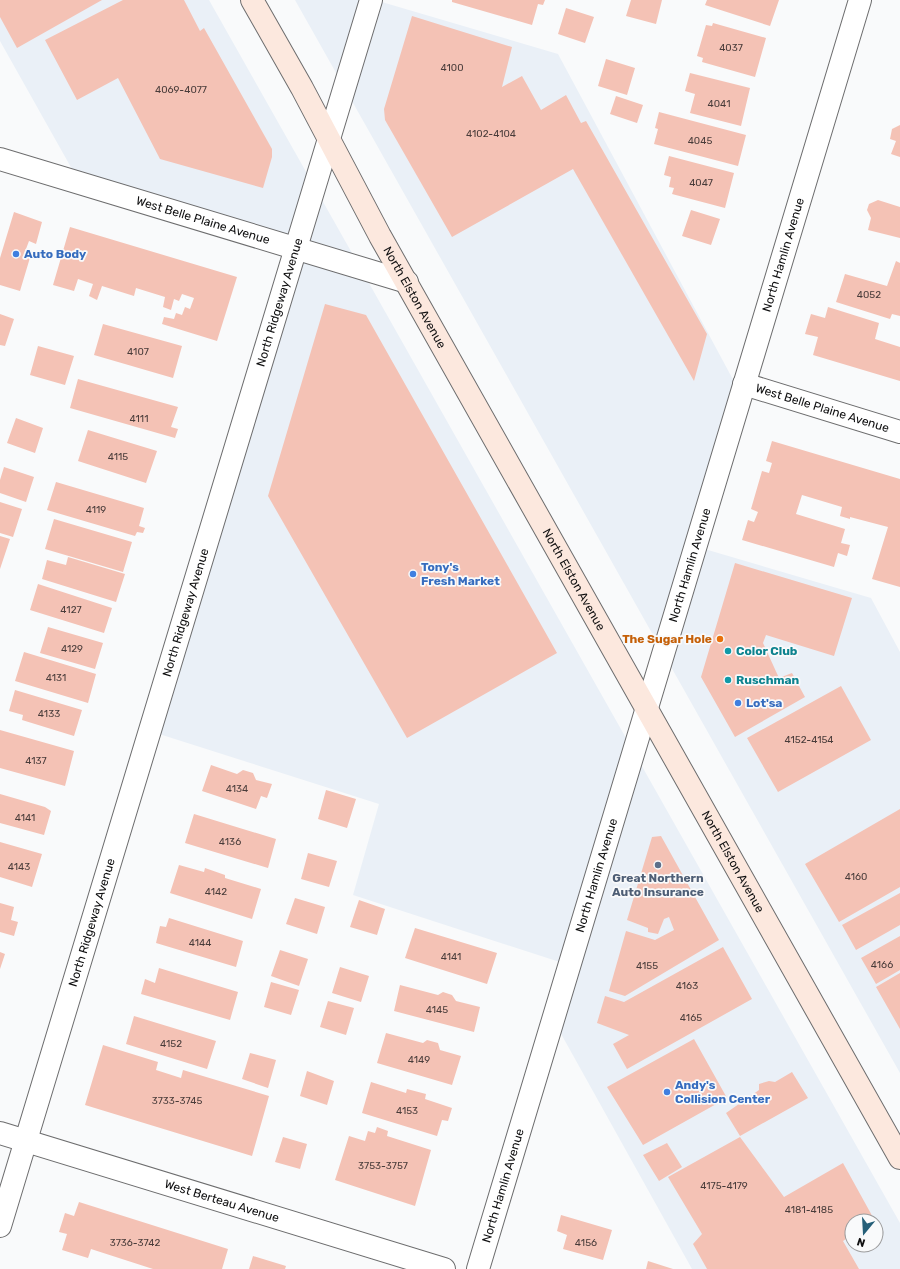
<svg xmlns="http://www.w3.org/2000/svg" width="900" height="1269" font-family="Rubik,sans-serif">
	<rect width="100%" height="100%" fill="#f9fafb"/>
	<path fill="#eaf0f7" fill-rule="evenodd" d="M0,0H209L900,1223V1269H692L555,1023L572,966L353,895L379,804L156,733L304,248L77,178L0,41ZM852,1221H876V1245H852Z
		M295,0H375L558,54L737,387L691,545L871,598L900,652V1073Z"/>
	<path fill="#f4c2b5" d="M0,0H102L17,48L0,17Z
		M123,0H184L200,31L204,28L272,149V157L263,188L160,159L118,78L77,100L45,40Z
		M452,0H545L543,5L538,4L532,25L452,2Z
		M631,0H662L656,24L626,16Z
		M707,0H779L770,26L705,5Z
		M566,8L594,17L585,43L558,34Z
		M412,16L512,47L502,87L522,76L541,110L566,95L581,123L586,121L707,334L694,381L573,169L452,237L385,120L384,109Z
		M713,23L766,38L755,77L702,62L703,58L697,56L706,25L712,26Z
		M606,59L635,68L627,95L598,86Z
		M690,73L750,88L741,126L690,113L695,94L685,91Z
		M616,96L643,105L637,123L610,114Z
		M659,112L746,135L738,166L654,144L658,129L655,128Z
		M900,125V157L891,154L896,141L890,139L892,129Z
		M669,156L734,173L725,208L672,194L674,188L669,187L671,177L664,175Z
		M878,200L900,207V238L868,230L871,218L867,210L869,204Z
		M691,210L720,219L711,245L682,236Z
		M14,212L42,222L36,244L29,241L26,249L32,251L20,291L0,285V258Z
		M70,227L237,277L217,341L162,324L164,317L174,319L176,313L182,315L185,307L190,309L194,298L182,294L179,301L174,299L171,310L163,307L165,297L136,288L134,296L102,286L97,300L89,296L93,284L78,279L74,291L53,285Z
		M896,261L900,263V316L892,314L890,319L836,302L845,274L887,286Z
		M325,304L366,315L557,653L407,738L268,496Z
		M828,307L879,323L875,339L900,347V381L813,355L818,337L805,334L811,314L825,318Z
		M0,314L14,319L5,346L0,345Z
		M103,324L182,346L173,378L94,355Z
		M38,346L74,356L65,385L30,375Z
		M78,379L178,407L171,427L178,429L175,438L70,408Z
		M16,418L43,428L35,453L7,443Z
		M88,430L157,451L146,483L78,461Z
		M772,441L900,479V587L872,579L888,527L850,517V519L840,516L842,507L802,495L796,514L845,529L841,543L850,545L847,556L838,553L834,567L742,540L748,520L754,522L758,512L751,509L762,471L769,473L772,463L766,461Z
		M4,467L34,477L26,502L0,493V480Z
		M56,482L144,508L139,526L145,528L143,533L137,532L135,536L47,510Z
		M0,502L22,509L13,537L0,533Z
		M54,519L132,542L123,572L45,549Z
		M0,536L10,539L0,569Z
		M68,557L125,574L116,602L42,579L47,560L66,565Z
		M735,563L852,598L834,656L766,635L763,643L779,678L792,673L805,697L735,737L701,677Z
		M38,584L112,608L104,633L30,610Z
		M48,627L103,643L95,669L40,653Z
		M24,652L96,674L88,703L15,681Z
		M841,686L871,740L778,792L747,738Z
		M15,690L82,710L74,736L22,720L23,715L9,711Z
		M0,730L74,751L65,786L0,768Z
		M211,765L237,774L243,770L253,773L256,780L272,784L267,798L261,796L256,809L202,791Z
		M326,790L356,799L347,828L318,819Z
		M0,794L45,807L51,811L44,835L0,823Z
		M900,809V887L839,922L805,864Z
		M194,814L276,839L268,868L185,843Z
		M661,836L719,940L625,996L609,991L626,931L655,940L674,930L669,917L664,919L658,934L648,932V928L627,920L652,837Z
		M0,842L42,854L32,887L0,877Z
		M308,853L337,861L329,887L301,879Z
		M179,865L204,872L205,868L225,875V878L261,889L252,919L170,893Z
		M900,893V925L856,950L842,925Z
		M295,898L325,907L317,934L286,924Z
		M359,900L385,909L377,935L350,927Z
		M0,903L14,907L11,920L18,922L14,936L0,932Z
		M169,918L243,941L236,967L156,943L160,926L166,927Z
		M415,928L497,953L487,984L405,958Z
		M900,936V970L876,984L861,958Z
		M723,947L752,999L627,1069L613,1044L629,1035L597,1023L605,996L624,1002Z
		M280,950L308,959L299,986L271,976Z
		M0,952L5,954L0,969Z
		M340,967L369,976L361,1002L332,993Z
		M159,968L238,992L230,1020L141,994L145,979L155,983Z
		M900,973V1029L876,987Z
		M271,982L299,990L291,1015L264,1007Z
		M400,985L438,995L443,992L452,995L456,1001L480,1007L474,1032L394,1011Z
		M328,1001L354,1008L346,1035L320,1027Z
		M134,1016L216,1041L207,1069L126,1044Z
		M386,1033L423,1043L427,1040L438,1043L440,1050L461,1056L452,1085L377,1063Z
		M694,1039L727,1098L643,1145L607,1087Z
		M103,1045L158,1062L156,1070L181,1078L183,1070L269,1096L252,1156L85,1105Z
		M250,1053L276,1060L268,1088L242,1079Z
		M307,1071L334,1081L327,1105L300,1096Z
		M792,1072L808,1098L740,1136L726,1113L759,1090V1084L769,1081L775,1082Z
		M371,1082L406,1093L407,1089L426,1094L425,1099L452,1108L448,1121L442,1120L437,1136L362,1113Z
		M377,1127L388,1131L387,1136L431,1150L415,1206L335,1180L349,1136L365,1141L368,1131L375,1133Z
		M283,1137L307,1144L300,1169L275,1162Z
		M740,1137L784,1197L843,1163L875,1221H852V1235L843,1241L859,1269H707L693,1244L702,1234L668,1177Z
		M667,1143L682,1167L659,1181L643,1155Z
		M79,1202L228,1249L222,1269H153L91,1249L88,1258L62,1250L67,1234L59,1232L65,1213L74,1216Z
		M561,1215L612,1230L603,1260L563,1249L567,1235L557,1231Z
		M253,1256L286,1266L285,1269H249Z
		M648,1261L673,1269H646Z"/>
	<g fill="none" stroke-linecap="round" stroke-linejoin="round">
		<defs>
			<g id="minor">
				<path id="s1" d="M0,159L407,282"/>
				<path id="s2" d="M744,384L900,432"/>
				<path id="s3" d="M0,1133L444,1269"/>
				<path id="s4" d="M0,1226L371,0"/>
				<path id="s5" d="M478,1269L860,0"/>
			</g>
			<g id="secondary">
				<path id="s6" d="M252,0L302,88L380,236L900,1158"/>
			</g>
		</defs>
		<use href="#minor" stroke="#6d6d6e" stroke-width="24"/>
		<use href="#secondary" stroke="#6d6d6e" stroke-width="24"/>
		<use href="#minor" stroke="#fff" stroke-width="22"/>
		<use href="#secondary" stroke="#fce8de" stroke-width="22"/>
	</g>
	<g fill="#3f7fe0" stroke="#f9fafb" stroke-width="1.5">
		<circle cx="16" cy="254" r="4"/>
		<circle cx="413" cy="574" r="4"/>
		<circle cx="738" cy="703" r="4"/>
		<circle cx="667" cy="1092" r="4"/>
	</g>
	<circle fill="#e8710a" stroke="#f9fafb" stroke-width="1.5" cx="720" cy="639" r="4"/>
	<g fill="#0f9aa8" stroke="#f9fafb" stroke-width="1.5">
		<circle cx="728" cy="651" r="4"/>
		<circle cx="728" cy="680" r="4"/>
	</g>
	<circle fill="#5c6f8a" stroke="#f9fafb" stroke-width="1.5" cx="658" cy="865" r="4"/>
	<g text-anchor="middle" stroke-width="3.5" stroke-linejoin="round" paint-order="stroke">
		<g font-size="10" fill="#493c3a">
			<text x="731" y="51">4037</text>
			<text x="452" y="71">4100</text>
			<text x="181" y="93">4069-4077</text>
			<text x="719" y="107">4041</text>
			<text x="491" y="137">4102-4104</text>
			<text x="700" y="144">4045</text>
			<text x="701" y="186">4047</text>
			<text x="869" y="298">4052</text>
			<text x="138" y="355">4107</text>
			<text x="139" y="422">4111</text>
			<text x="118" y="460">4115</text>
			<text x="96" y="513">4119</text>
			<text x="71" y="613">4127</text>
			<text x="72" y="652">4129</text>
			<text x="56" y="681">4131</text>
			<text x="49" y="717">4133</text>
			<text x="809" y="743">4152-4154</text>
			<text x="36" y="764">4137</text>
			<text x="237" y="792">4134</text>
			<text x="25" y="821">4141</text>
			<text x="230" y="845">4136</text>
			<text x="19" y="870">4143</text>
			<text x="856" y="880">4160</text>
			<text x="216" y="895">4142</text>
			<text x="200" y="946">4144</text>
			<text x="451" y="960">4141</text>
			<text x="882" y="968">4166</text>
			<text x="647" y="969">4155</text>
			<text x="687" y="989">4163</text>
			<text x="437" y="1013">4145</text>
			<text x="691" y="1021">4165</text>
			<text x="171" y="1047">4152</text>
			<text x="419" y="1063">4149</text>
			<text x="177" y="1104">3733-3745</text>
			<text x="407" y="1114">4153</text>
			<text x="383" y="1169">3753-3757</text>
			<text x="724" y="1189">4175-4179</text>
			<text x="809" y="1213">4181-4185</text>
			<text x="135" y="1246">3736-3742</text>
			<text x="586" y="1246">4156</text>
		</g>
		<g font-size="12" fill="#101011" stroke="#f9fafb">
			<text dy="4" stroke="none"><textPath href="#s1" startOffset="212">West Belle Plaine Avenue</textPath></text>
			<text dy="4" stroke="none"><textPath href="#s5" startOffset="1059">North Hamlin Avenue</textPath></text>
			<text dy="4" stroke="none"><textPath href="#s6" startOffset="339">North Elston Avenue</textPath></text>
			<text dy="4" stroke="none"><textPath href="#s4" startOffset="965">North Ridgeway Avenue</textPath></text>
			<text dy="4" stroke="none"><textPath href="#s2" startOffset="82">West Belle Plaine Avenue</textPath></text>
			<text dy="4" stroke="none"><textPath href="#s5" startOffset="735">North Hamlin Avenue</textPath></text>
			<text dy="4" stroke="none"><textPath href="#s6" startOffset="663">North Elston Avenue</textPath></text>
			<text dy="4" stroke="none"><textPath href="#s4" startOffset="641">North Ridgeway Avenue</textPath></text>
			<text dy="4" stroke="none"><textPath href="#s6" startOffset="987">North Elston Avenue</textPath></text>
			<text dy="4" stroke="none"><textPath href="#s5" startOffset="411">North Hamlin Avenue</textPath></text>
			<text dy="4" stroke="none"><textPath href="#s4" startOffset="317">North Ridgeway Avenue</textPath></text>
			<text dy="4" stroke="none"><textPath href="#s5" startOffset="87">North Hamlin Avenue</textPath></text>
			<text dy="4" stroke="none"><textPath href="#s3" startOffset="232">West Berteau Avenue</textPath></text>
		</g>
		<g font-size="12" font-weight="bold" fill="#366cbe" stroke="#f9fafb" text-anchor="start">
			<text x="24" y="258">Auto Body</text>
			<text x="421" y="571">Tony's<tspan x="421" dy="14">Fresh Market</tspan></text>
			<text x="746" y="707">Lot'sa</text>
			<text x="675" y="1089">Andy's<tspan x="675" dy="14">Collision Center</tspan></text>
		</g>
		<g font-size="12" font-weight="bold" fill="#c56008" stroke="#f9fafb" text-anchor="end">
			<text x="712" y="643">The Sugar Hole</text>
		</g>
		<g font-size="12" font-weight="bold" fill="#0d838f" stroke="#f9fafb" text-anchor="start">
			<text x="736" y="655">Color Club</text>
			<text x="736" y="684">Ruschman</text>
		</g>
		<g font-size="12" font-weight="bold" fill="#4e5e75" stroke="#f9fafb">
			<text x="658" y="882">Great Northern<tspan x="658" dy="14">Auto Insurance</tspan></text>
		</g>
	</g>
	<g transform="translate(864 1233) rotate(198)"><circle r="19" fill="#f9fafb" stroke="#9c9c9d"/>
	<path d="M0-3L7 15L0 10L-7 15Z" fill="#255f78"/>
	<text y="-6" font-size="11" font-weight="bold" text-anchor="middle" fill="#101011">N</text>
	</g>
</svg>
